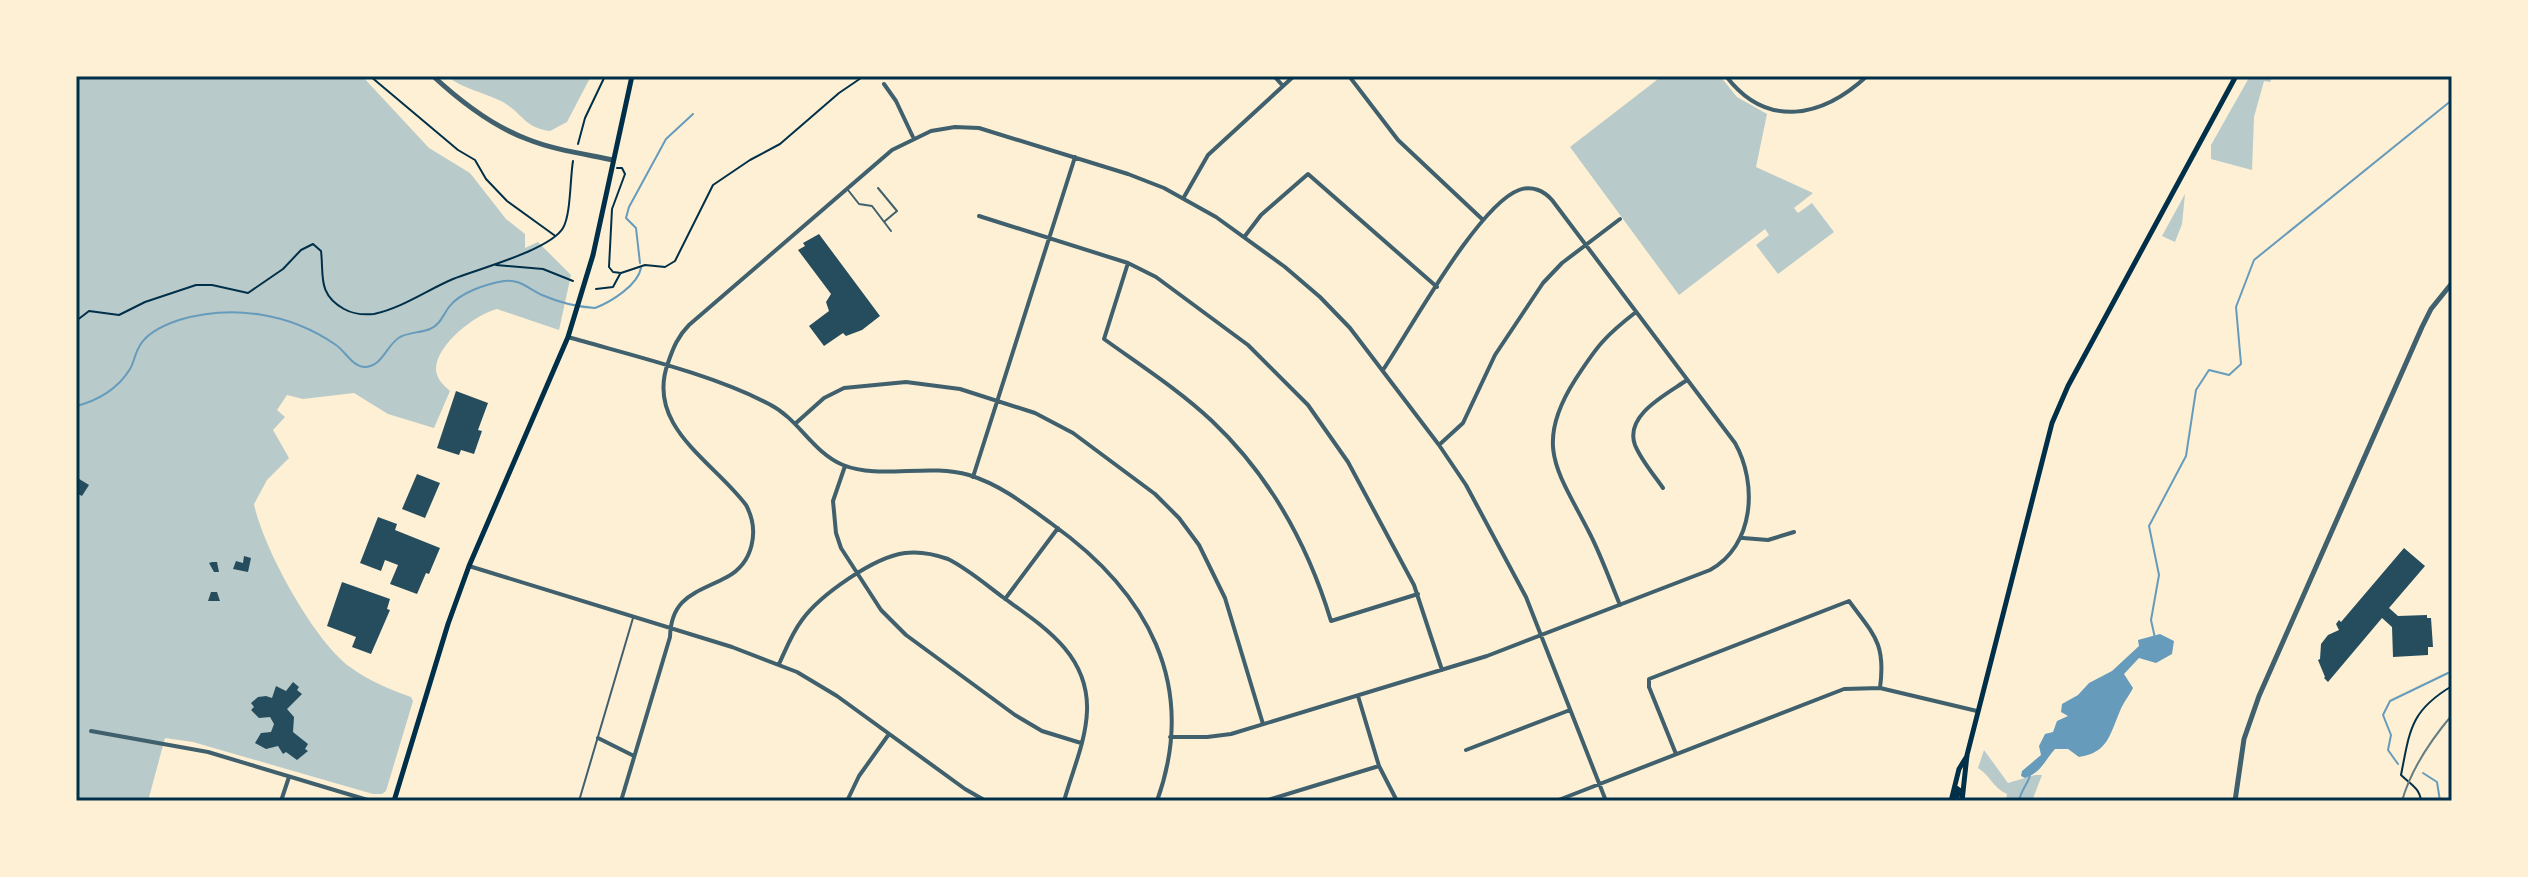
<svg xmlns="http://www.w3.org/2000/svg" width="2528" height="877" font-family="Arial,sans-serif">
	<rect width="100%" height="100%" fill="#fdf0d5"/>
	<path fill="#b9caca" d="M76,76H362L429,148L470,173L506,219L525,234V248L538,242L571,275L559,330L497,309C476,314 435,345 436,370C437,379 443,385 450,391L434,428L388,414L354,393L303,399L287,395L277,410L285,417L273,430L289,458L267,480L254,504C263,548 314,641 350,667C369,681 389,689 411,697L413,701L386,791L382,794H373L193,742L165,738L148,801H76Z
		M447,76H591L567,122L550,131C524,128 521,111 501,101C483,92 463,89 447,76Z
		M1662,76H1720L1737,97L1767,114L1756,167L1813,193L1794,208L1798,213L1812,203L1834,232L1778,274L1756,245L1769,235L1765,229L1679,295L1570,147Z
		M2250,76H2273L2270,82L2264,81L2254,117L2252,170L2211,159V145Z
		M2185,194L2182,224L2175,242L2162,236Z
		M1984,750L2008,783L2035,775H2042L2032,801H2006L2007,794C1993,788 1990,775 1978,768Z"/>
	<path fill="#669bbc" d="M2160,634L2174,641L2172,654L2156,663L2139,658L2124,674L2133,688C2129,696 2123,703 2120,711C2110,734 2108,753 2079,757L2068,749H2055C2044,761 2042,772 2025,778L2021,776L2022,771L2041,755L2039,746L2045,734L2053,732L2057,721L2068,716L2061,712L2062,704L2078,695L2089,683L2112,671L2139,646L2138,640Z"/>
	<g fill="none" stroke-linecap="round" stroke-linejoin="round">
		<path stroke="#669bbc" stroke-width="2" d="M640,263L636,228L626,218L629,207L666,139L693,114
			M76,406C97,401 118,389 130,369C134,362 135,354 139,347C146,333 164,325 179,320C232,304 290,313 336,345C345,351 352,366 364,367C383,367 386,345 400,337C410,332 420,333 430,329C440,325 443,315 449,307C460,292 487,284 504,281C521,279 528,289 542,295C558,302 579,307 595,308C611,302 638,285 641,268
			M2155,638L2151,620L2159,575L2149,526L2186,456L2196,390L2209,370L2229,375L2241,364L2236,307L2254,260L2452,100
			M2398,764L2388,750L2391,735L2383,715L2390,701L2448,673
			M2423,773L2437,782L2440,801
			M2019,801C2021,790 2028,784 2030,775"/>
	</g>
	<path fill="#264d5e" d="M819,234L880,316L862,330L846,336L843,333L824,346L809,326L829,311L826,302L831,294L798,250L805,246L803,243Z
		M456,391L488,403L478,430L482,431L474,454L461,450L459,455L437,448Z
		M417,474L440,483L425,518L402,509Z
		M76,477L89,485L82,496L76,493Z
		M378,517L397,524L395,530L440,548L429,574L426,573L417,594L390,584L398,565L385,560L381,571L360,563Z
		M2404,548L2425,566L2389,608L2398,616L2427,615V618H2431L2433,647H2428V655L2393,657L2392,627L2382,618L2328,682L2324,678L2325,677L2318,660L2320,659L2321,644L2328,635L2339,630L2336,624L2339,620L2341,622Z
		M244,556L251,558L248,572L233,569L236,561L243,563Z
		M212,562H217L219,572H214L209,563Z
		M342,582L390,599L387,609L390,610L371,654L352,647L356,637L327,626Z
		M211,592H217L220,601H208Z
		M293,682L299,687L297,690L302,694L287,709L294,717L293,732L308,744L305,749L308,751L297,760L286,752L283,754L278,746L266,749L255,743L261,733L271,732L274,724L270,717L259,718L251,710L254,707L251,703L258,697L266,696L272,698L276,686L286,691Z"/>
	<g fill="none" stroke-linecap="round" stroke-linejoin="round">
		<path stroke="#003049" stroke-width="2" d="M370,76L458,150L475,160L486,179L507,201L554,235
			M578,144L585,118L605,76
			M617,168H622L625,174L612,209L609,267L613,272L621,273L645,265L665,267L675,261L713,185L750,160L780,144L839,93L864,76
			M496,265L543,269L573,281
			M596,289L613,287L620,274
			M76,321L89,311L119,315L145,302L196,285H212L248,293L283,269L301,250L313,244L321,251C324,275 317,294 344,309C353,314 364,315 374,314C402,308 427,290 453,279C478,269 550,250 563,228C571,214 570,178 573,161
			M2421,801C2420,788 2409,783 2401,775C2410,730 2410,711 2452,686"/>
		<path stroke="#3f606c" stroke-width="2" d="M878,188L897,211L885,221
			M848,190L859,204L872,206L891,231
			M579,801L633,618"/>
		<path stroke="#3f606c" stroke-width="4" d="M1274,76L1283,86
			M1349,76L1398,140L1482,219
			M1726,76C1767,130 1823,117 1867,76
			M884,84L896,101L913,137
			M1184,197L1208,155L1294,76
			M979,216L1128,263L1156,277L1248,345L1308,405L1348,462L1414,585L1442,670
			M1245,236L1261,215L1308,174L1437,287
			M1128,263L1104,339C1140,365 1179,390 1212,421C1270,476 1308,545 1331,621L1418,594
			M568,337C630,355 712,374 769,404C799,419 812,452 843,465C880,480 927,463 969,475C1001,485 1026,505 1052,524C1147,592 1199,684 1157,801
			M796,423L824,398L844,388L906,382L960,389L1035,413L1073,433L1155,494L1179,518L1199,545L1225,598L1263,724
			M1439,445L1463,423L1495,355L1543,283L1562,263L1620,219
			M845,466L833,501L836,533L841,548L881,610L906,635L1015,715L1042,731L1081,743
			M973,477L1075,157
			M1663,488C1654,475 1641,460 1635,445C1624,415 1667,394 1687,380
			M1743,538L1768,540L1794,532
			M469,566L732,647L797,672L837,696L965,789L986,801
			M1005,599L1058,528
			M1620,605C1610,581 1601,555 1589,532C1558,471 1533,446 1575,380C1597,346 1605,336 1636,312
			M779,664C786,649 792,633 802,620C820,595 874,557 905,553C920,551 934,554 948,559C968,569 985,584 1004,598C1044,627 1089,655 1087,711C1086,741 1072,772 1064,801
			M1358,696L1379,766L1397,801
			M91,731L208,752L371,801
			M1170,737H1207L1231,734L1487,656L1710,570C1754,546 1758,484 1735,443L1552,200C1544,191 1532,185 1519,190C1478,205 1410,330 1383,370
			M598,738L634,756
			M1466,750L1570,710
			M1676,754L1649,687V679L1849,601C1874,635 1886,643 1880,688
			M281,801L289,777
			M621,801L670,637C671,596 697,593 727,577C753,563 760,531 746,505C713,461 645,426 668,363C673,348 678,336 689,325L892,150L931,131L955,127L979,128L1128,174L1164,188L1216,217L1285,267L1320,297L1350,328L1439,445L1466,485L1526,597L1606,801
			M847,801L859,776L889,734
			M1265,801L1379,766
			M1556,801L1844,689L1880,688L1977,711"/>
		<path stroke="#3f606c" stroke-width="5" d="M433,76C460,101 492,126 527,139C554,150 585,154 613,160
			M2235,801L2244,739L2259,696L2422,327L2431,309L2452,283"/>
		<path stroke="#003049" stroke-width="5" d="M1955,787L1959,790L1956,801
			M394,801L448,624L469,566L568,337L593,255L632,76
			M1951,801L1959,769L1967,756
			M1962,801L1967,755L2052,423L2068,386L2236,76"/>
		<path stroke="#657d81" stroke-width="2" d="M2402,801C2411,769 2430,741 2452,715"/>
	</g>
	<rect width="2528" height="877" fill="none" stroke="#fdf0d5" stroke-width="156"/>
	<rect x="78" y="78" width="2372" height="721" fill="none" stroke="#003049" stroke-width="3"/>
</svg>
